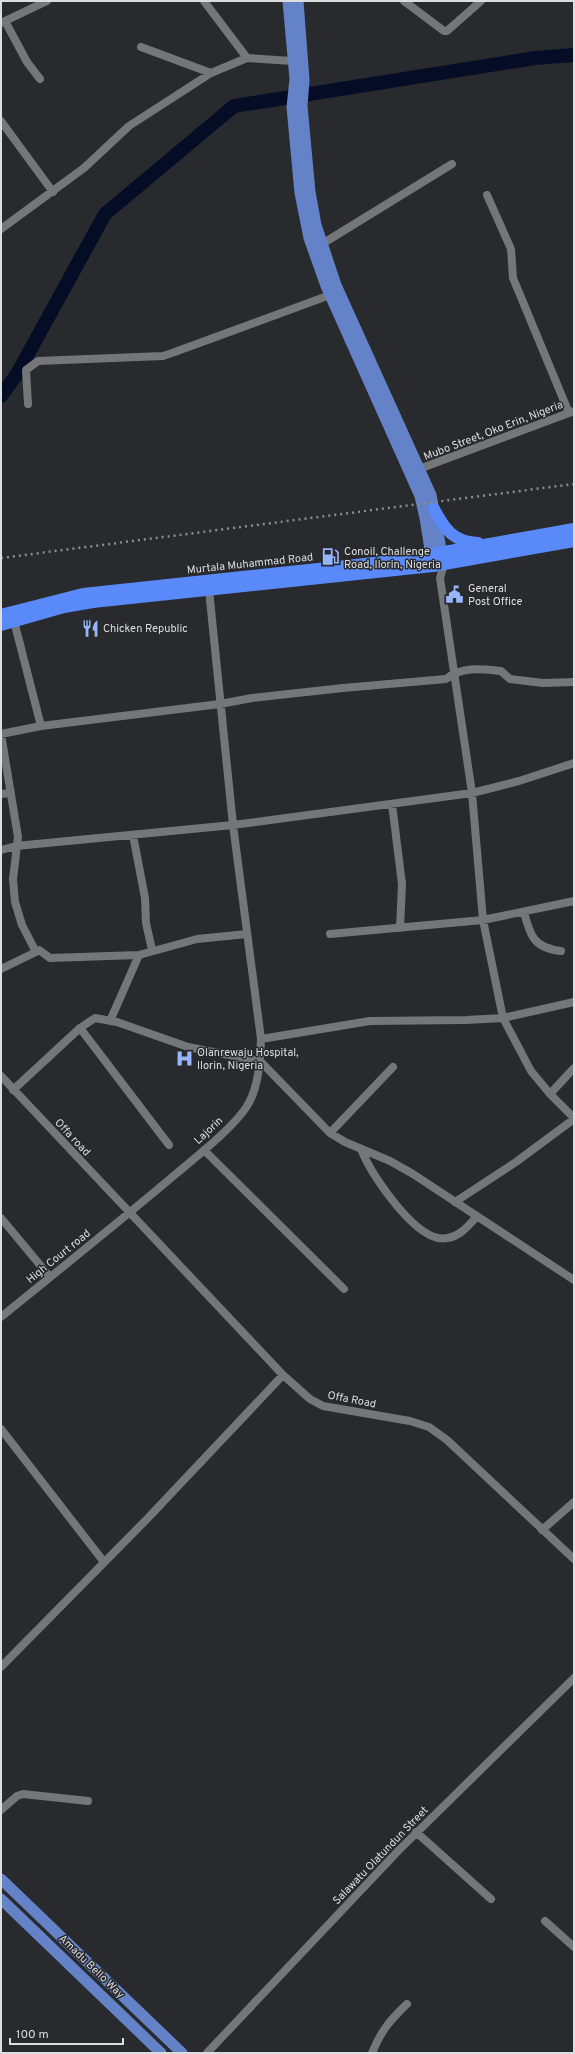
<svg xmlns="http://www.w3.org/2000/svg" width="575" height="2054" font-family="Overpass,sans-serif">
	<rect width="100%" height="100%" fill="#282a2d"/>
	<g fill="none" stroke-linecap="round" stroke-linejoin="round">
		<path stroke="#040c26" stroke-width="14" d="M1,396L17,374L105,214L234,106L535,58L574,55"/>
		<path stroke="#74767a" stroke-width="8" d="M204,1L247,58L292,61
			M404,1L444,31H447L481,1
			M5,21L27,62L40,79
			M1,23L47,1
			M141,47L211,73L247,58
			M1,121L53,192
			M487,195L511,249L513,278L569,413
			M1,229L84,168L129,126L211,73
			M322,244L452,164
			M28,404L26,370L38,361L163,356L172,353L330,295
			M419,469L574,411
			M444,564L440,578L472,793L483,920L503,1018L531,1071L550,1094L574,1118
			M209,590L233,825L261,1039L370,1021L466,1020L503,1018L574,1002
			M14,621L41,726
			M1,734L41,726L220,704L252,698L343,688L446,679C462,666 482,669 501,671L510,679L543,683L574,682
			M1,734L18,837L13,879L15,902L22,925L36,952L39,950L50,958L139,955L197,939L247,934
			M1,794L11,793
			M392,804L402,884L400,928
			M133,835L145,898L146,923L152,950
			M1,850L16,846L233,825L472,793L519,781L574,763
			M524,912C530,936 534,948 561,951
			M330,934L483,920L574,901
			M1,969L36,952
			M110,1021L139,955
			M80,1028L169,1145
			M1,1076L283,1375L310,1399L323,1406L410,1421L429,1427L447,1440L574,1559
			M13,1090L80,1028L95,1018L117,1022L188,1047L260,1061L330,1133L345,1142L390,1161L413,1174L574,1280
			M550,1094L574,1068
			M330,1133L393,1067
			M361,1149C371,1174 410,1232 438,1238C456,1241 467,1228 477,1216
			M204,1150L344,1289
			M455,1202L516,1162L574,1119
			M1,1218L50,1277
			M1,1317C60,1269 119,1222 177,1173C196,1157 234,1127 247,1106C259,1087 260,1061 261,1039
			M1,1429L104,1562
			M542,1530L574,1502
			M1,1667L147,1519L283,1375
			M1,1810L17,1796L23,1794L88,1801
			M416,1832L491,1899
			M545,1921L574,1947
			M207,2053L398,1851L574,1678
			M372,2053C381,2031 390,2020 407,2004"/>
		<path stroke="#6482c7" stroke-width="11" d="M288,1L295,79L292,107L300,193L309,238L326,286L420,496L425,518L432,562
			M298,1L304,80L302,106L310,192L316,225L336,285L431,495L443,560
			M1,1879L182,2053
			M1,1899L161,2053"/>
		<path stroke="#5a8afa" stroke-width="12" d="M434,509C445,530 454,542 478,543
			M1,615L83,594L393,561L574,529
			M1,625L64,607L93,602L433,566L574,541"/>
		<path stroke="#8b8d8f" stroke-width="2.5" stroke-dasharray="2 4" stroke-linecap="butt" d="M1,558L574,484"/>
	</g>
	<defs>
		<symbol id="fuel-bare" viewBox="-9 -9 18 18"><path d="M-5.5-6h7V0h2V4h1.3V-2.5L3-4.5l.8-.8L6-3V5H2.5V1h-1V6h-7ZM-4.2-4.7v3.2H.2V-4.7Z" fill="#95b6fd" stroke="#282a2d" stroke-width="2.5" paint-order="stroke"/></symbol>
		<symbol id="civic-bare" viewBox="-9 -9 18 18"><path d="M-.6-6.5H3V-4.5H.6V-3L4-1V1h2V6H-6V1h2V-1L-.6-3ZM-1.2 2.5V6h2.4V2.5Z" fill="#95b6fd" stroke="#282a2d" stroke-width="2.5" paint-order="stroke"/></symbol>
		<symbol id="restaurant-bare" viewBox="-9 -9 18 18"><path d="M-5-6h1v4h1v-4h1v4h1v-4h1v5L-1.5 .5V6h-2V.5L-5-1ZM5-6V6H3V1.5H1.5Q1.5-4 5-6Z" fill="#95b6fd" stroke="#282a2d" stroke-width="2.5" paint-order="stroke"/></symbol>
		<symbol id="hospital-bare" viewBox="-9 -9 18 18"><path d="M-5-5h3v3.5h4V-5h3V5h-3V1.5h-4V5h-3Z" fill="#95b6fd" stroke="#282a2d" stroke-width="2.5" paint-order="stroke"/></symbol>
	</defs>
	<g fill-rule="evenodd">
		<use href="#fuel-bare" x="318" y="544" width="25" height="25"/>
		<use href="#civic-bare" x="442" y="582" width="25" height="25"/>
		<use href="#restaurant-bare" x="78" y="616" width="25" height="25"/>
		<use href="#hospital-bare" x="172" y="1046" width="25" height="25"/>
	</g>
	<g text-anchor="middle" stroke-width="3" stroke-linejoin="round" paint-order="stroke">
		<g font-size="11" fill="#dcdddf" stroke="#282a2d">
			<text transform="translate(493 430) rotate(-21)" y="4">Mubo Street, Oko Erin, Nigeria</text>
			<text transform="translate(250 563) rotate(-6)" y="4">Murtala Muhammad Road</text>
			<text transform="translate(208 1130) rotate(-43)" y="4">Lajorin</text>
			<text transform="translate(73 1137) rotate(47)" y="4">Offa road</text>
			<text transform="translate(58 1256) rotate(-39)" y="4">High Court road</text>
			<text transform="translate(352 1399) rotate(11)" y="4">Offa Road</text>
			<text transform="translate(380 1855) rotate(-46)" y="4">Salawatu Olatundun Street</text>
			<text transform="translate(92 1966) rotate(44)" y="4">Amadu Bello Way</text>
		</g>
		<g font-size="11" fill="#dcdddf" stroke="#282a2d" text-anchor="start">
			<text x="344" y="555">Conoil, Challenge<tspan x="344" dy="13">Road, Ilorin, Nigeria</tspan></text>
			<text x="468" y="592">General<tspan x="468" dy="13">Post Office</tspan></text>
			<text x="103" y="632">Chicken Republic</text>
			<text x="197" y="1056">Olanrewaju Hospital,<tspan x="197" dy="13">Ilorin, Nigeria</tspan></text>
		</g>
	</g>
	<rect width="575" height="2054" fill="none" stroke="#dcdddf" stroke-width="4"/>
	<path d="M10 2038v6h113v-6" fill="none" stroke="#dcdddf" stroke-width="2"/>
	<text x="16" y="2038" font-size="12" fill="#dcdddf" stroke="#282a2d" stroke-width="3" paint-order="stroke">100 m</text>
</svg>
